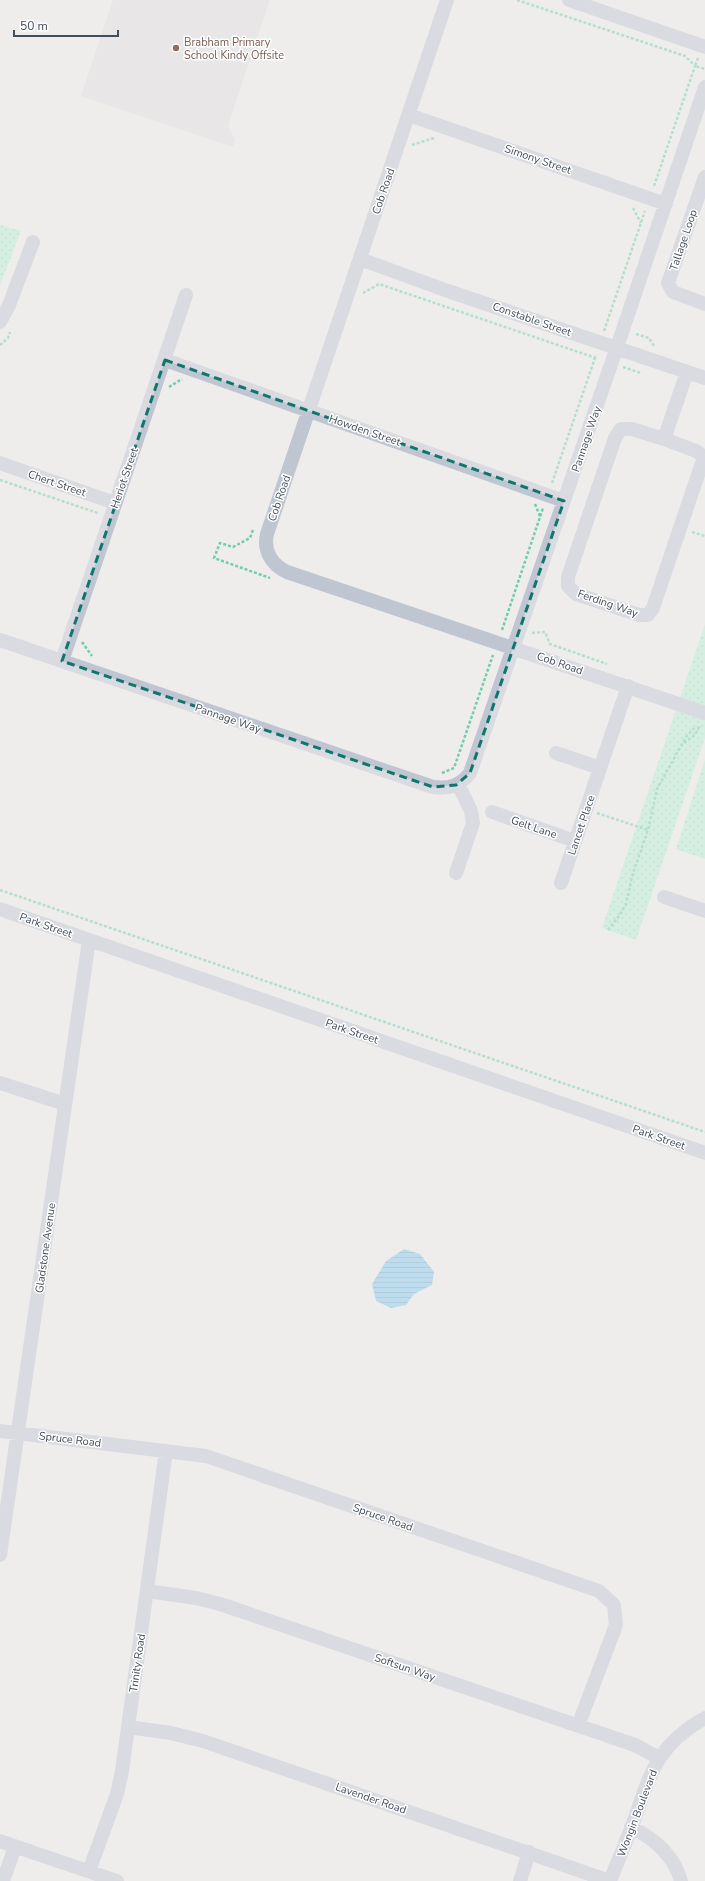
<svg xmlns="http://www.w3.org/2000/svg" width="705" height="1881" font-family="'Nunito Sans',sans-serif">
	<defs>
		<pattern id="park-dots" width="8" height="8" patternUnits="userSpaceOnUse"><rect width="8" height="8" fill="#b7f0d4"/><path d="M2 2h.1M6 6h.1" fill="none" stroke="#9fcfb8" stroke-width="1.8" stroke-linecap="round"/></pattern>
		<pattern id="water-rules" width="6" height="5" patternUnits="userSpaceOnUse"><rect width="6" height="5" fill="#82cbef"/><path d="M0 2.5h6" fill="none" stroke="#6ca7c5"/></pattern>
	</defs>
	<rect width="100%" height="100%" fill="#efecec"/>
	<path fill="#e0ddde" d="M113,0H270L228,126L235,140L233,147L81,96Z"/>
	<path fill="url(#park-dots)" d="M0,225L21,231L0,285Z
		M705,624V738L636,940L602,928Z
		M705,759V859L676,849Z"/>
	<path fill="url(#water-rules)" d="M404,1249L420,1254L434,1272L432,1285L414,1294L406,1305L391,1308L376,1301L372,1284L386,1261Z"/>
	<g fill="none" stroke-linecap="round" stroke-linejoin="round">
		<path stroke="#6ecfab" stroke-width="2.5" stroke-dasharray="3 2" stroke-linecap="butt" d="M517,0L685,56L695,66L654,186
			M698,58L695,66L705,69
			M412,145L434,138
			M633,208L641,223
			M363,293L379,284L596,358
			M604,331L645,211
			M636,334L649,338L654,346
			M0,345L8,338L10,332
			M623,367L641,373
			M169,387L182,379
			M0,480L98,513
			M552,483L596,355
			M535,504L540,516
			M253,530L250,538L233,547L220,543L214,558L270,578
			M692,532L705,536
			M502,630L543,508
			M532,633L545,632L550,644L607,664
			M82,642L92,656
			M684,743L695,735L700,725
			M442,773L454,768L493,655
			M597,813L648,830
			M0,890L705,1132
			M608,930L619,916L626,904L633,873L648,830L657,789L686,737L696,726"/>
		<path stroke="#bfc6d2" stroke-width="14" d="M447,0L267,534C263,551 272,565 287,572L705,713
			M569,0L705,47
			M409,115L666,204
			M705,177L668,283L673,292L705,304
			M360,259L445,290L705,378
			M0,322L9,305L33,242
			M165,360L564,501
			M664,439L696,451L704,457L653,608L648,615H639L576,594L568,586V577L615,438L621,429H632L664,439L687,372
			M0,463L115,503
			M0,640L433,787C449,789 460,786 470,773L617,347L705,87
			M62,661L186,295
			M556,753L600,768
			M492,812L575,841
			M456,873L473,823L471,811L458,784
			M561,883L628,686
			M664,897L705,911
			M0,909L705,1153
			M0,1083L65,1104
			M0,1431L206,1456L599,1591L614,1605L616,1625L578,1726
			M0,1555L89,940
			M147,1591L196,1598L220,1604L635,1745L659,1758
			M128,1727L171,1733L203,1741L610,1881
			M631,1827C655,1839 674,1855 681,1881
			M0,1841L117,1881
			M89,1871L117,1794L122,1771L166,1451
			M3,1881L15,1847
			M520,1881L529,1852
			M610,1881C617,1863 625,1845 632,1826C650,1776 655,1746 705,1718"/>
	</g>
	<path d="M0 0H705V1881H0ZM165,360L564,501L470,773L456,785L433,787L62,661Z" fill="#efecec" fill-opacity=".55" fill-rule="evenodd"/>
	<path fill="none" stroke="#0f766e" stroke-width="3" stroke-dasharray="8 5" stroke-linejoin="round" d="M165,360L564,501L470,773L456,785L433,787L62,661Z"/>
	<circle fill="#8d6e63" stroke="#fff" stroke-width="1.5" cx="176" cy="48" r="4"/>
	<g text-anchor="middle" stroke-width="3" stroke-linejoin="round" paint-order="stroke">
		<g font-size="11" fill="#785e54" stroke="#fff" text-anchor="start">
			<text x="184" y="46">Brabham Primary<tspan x="184" dy="13">School Kindy Offsite</tspan></text>
		</g>
		<g font-size="11" fill="#444d5a" stroke="#fff">
			<text transform="translate(538 159) rotate(19)" y="4">Simony Street</text>
			<text transform="translate(383 191) rotate(-71)" y="4">Cob Road</text>
			<text transform="translate(683 240) rotate(-71)" y="4">Tallage Loop</text>
			<text transform="translate(532 319) rotate(19)" y="4">Constable Street</text>
			<text transform="translate(365 430) rotate(19)" y="4">Howden Street</text>
			<text transform="translate(586 439) rotate(-71)" y="4">Pannage Way</text>
			<text transform="translate(124 478) rotate(-71)" y="4">Heriot Street</text>
			<text transform="translate(57 483) rotate(19)" y="4">Chert Street</text>
			<text transform="translate(279 498) rotate(-71)" y="4">Cob Road</text>
			<text transform="translate(608 603) rotate(19)" y="4">Ferding Way</text>
			<text transform="translate(560 663) rotate(19)" y="4">Cob Road</text>
			<text transform="translate(228 718) rotate(19)" y="4">Pannage Way</text>
			<text transform="translate(581 825) rotate(-71)" y="4">Lancet Place</text>
			<text transform="translate(534 827) rotate(19)" y="4">Gelt Lane</text>
			<text transform="translate(46 925) rotate(19)" y="4">Park Street</text>
			<text transform="translate(352 1031) rotate(19)" y="4">Park Street</text>
			<text transform="translate(659 1137) rotate(19)" y="4">Park Street</text>
			<text transform="translate(45 1248) rotate(-82)" y="4">Gladstone Avenue</text>
			<text transform="translate(70 1439) rotate(7)" y="4">Spruce Road</text>
			<text transform="translate(383 1517) rotate(19)" y="4">Spruce Road</text>
			<text transform="translate(137 1663) rotate(-82)" y="4">Trinity Road</text>
			<text transform="translate(405 1667) rotate(19)" y="4">Softsun Way</text>
			<text transform="translate(371 1798) rotate(19)" y="4">Lavender Road</text>
			<text transform="translate(637 1813) rotate(-69)" y="4">Wongin Boulevard</text>
		</g>
	</g>
	<path d="M14 30v6h104v-6" fill="none" stroke="#444d5a" stroke-width="2"/>
	<text x="20" y="30" font-size="12" fill="#444d5a" stroke="#ffffff" stroke-width="3" paint-order="stroke">50 m</text>
</svg>
